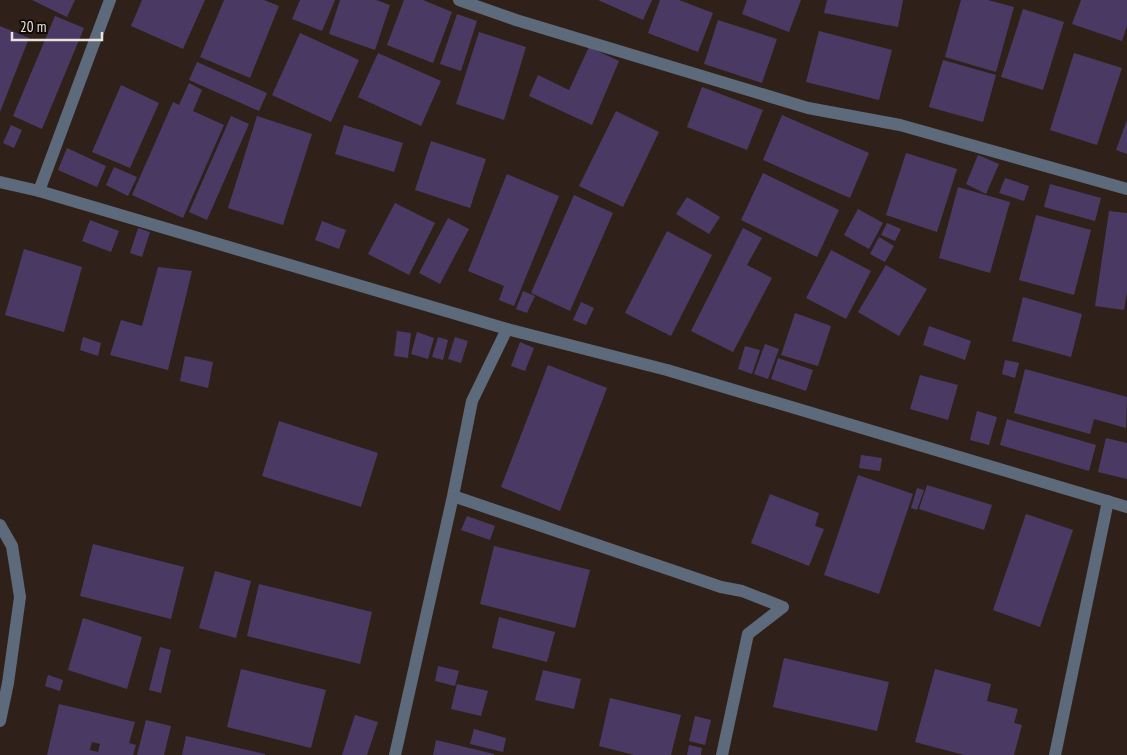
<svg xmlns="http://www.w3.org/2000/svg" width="1127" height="755" font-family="'PT Sans Narrow',sans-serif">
	<rect width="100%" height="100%" fill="#2f2119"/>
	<path fill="#4a3a63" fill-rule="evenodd" d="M32,0H75L67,17Z
		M142,0H205L183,49L131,26Z
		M224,0H264L279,6L250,78L200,57Z
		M300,0H335L322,31L292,19Z
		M340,0H376L390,5L375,50L329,34Z
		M404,0H423L452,12L433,63L387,45Z
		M598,0H652L643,20Z
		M660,0H679L713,13L698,52L648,33Z
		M747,0H801L789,32L742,14Z
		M827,0H903L898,27L824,13Z
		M961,0H988L1014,7L996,72L945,57Z
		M1081,0H1127V26L1122,41L1072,24Z
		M1023,9L1064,22L1043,90L1001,77Z
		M457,14L477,21L461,71L440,64Z
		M55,16L84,28L42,129L13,116Z
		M718,20L777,39L762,83L704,64Z
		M0,26L29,38L0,112Z
		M819,31L892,50L879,100L806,82Z
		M479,32L526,47L504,120L456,104Z
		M300,33L359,60L331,122L272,95Z
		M589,47L619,61L592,125L529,96L538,75L569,90Z
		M378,53L441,81L421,126L358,97Z
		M1074,53L1122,68L1097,145L1050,130Z
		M943,60L996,75L983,122L929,107Z
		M197,62L267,93L259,111L189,80Z
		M189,83L202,90L193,111L224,125L183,218L132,195L173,102L179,105Z
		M121,85L159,103L130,168L92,152Z
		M702,87L763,110L747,150L687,127Z
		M616,111L659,132L623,207L579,186Z
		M782,115L869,153L850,198L763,160Z
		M231,116L249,124L207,220L189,212Z
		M257,116L312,134L283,225L228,208Z
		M1127,120V154L1116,150Z
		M11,125L22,130L14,148L3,143Z
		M344,125L403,143L394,172L335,154Z
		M431,141L486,159L470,208L415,190Z
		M67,148L106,166L97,187L58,170Z
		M906,153L957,169L937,232L886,215Z
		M978,155L999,164L986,194L966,184Z
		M114,167L137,177L128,196L106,185Z
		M763,173L839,210L817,257L741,220Z
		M507,174L559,196L514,306L499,300L504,286L468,271Z
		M1005,178L1029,186L1024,201L999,193Z
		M1050,184L1101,198L1095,221L1044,207Z
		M958,187L1010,202L990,273L939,258Z
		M574,195L613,213L570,311L531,293Z
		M687,197L720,217L709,234L676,214Z
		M395,203L435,223L409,275L368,254Z
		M858,209L883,223L869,249L844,235Z
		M1109,211L1127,213V292L1124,310L1095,306Z
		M1036,215L1091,230L1074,295L1019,280Z
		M448,218L469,229L440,284L419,273Z
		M90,220L119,231L111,252L82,241Z
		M322,221L346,230L339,249L315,240Z
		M887,223L901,229L895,241L881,235Z
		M138,228L150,232L142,257L130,253Z
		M743,228L762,238L747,265L772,278L733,352L691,331Z
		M667,231L712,255L671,336L625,313Z
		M879,237L894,246L885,262L870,254Z
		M24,249L82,267L64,332L5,315Z
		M831,250L871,271L846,319L806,298Z
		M886,265L927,289L899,336L858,312Z
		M158,267L192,271L168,370L110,355L121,320L142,326Z
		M523,291L535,296L527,313L516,309Z
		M1023,297L1082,314L1071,357L1012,341Z
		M581,302L594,308L586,325L573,320Z
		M795,313L831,326L818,366L781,355Z
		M929,326L971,341L965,360L923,345Z
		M397,331L411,333L408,358L394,356Z
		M417,332L434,338L428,359L411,354Z
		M83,337L101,343L98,356L80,350Z
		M438,337L448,340L443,360L432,357Z
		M455,337L468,341L461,363L448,359Z
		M520,342L534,348L525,371L511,366Z
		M765,344L779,349L768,379L754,374Z
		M745,346L760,350L752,374L738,369Z
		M185,356L213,362L208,388L180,381Z
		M778,358L813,370L806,391L771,379Z
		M1005,360L1019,363L1015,378L1002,374Z
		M548,365L607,388L560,511L501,487Z
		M1025,369L1127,397L1126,428L1094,419L1090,434L1014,413Z
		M920,375L958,385L948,420L910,409Z
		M977,411L997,417L989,445L970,440Z
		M1007,419L1096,445L1089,471L1000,445Z
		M279,421L378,453L361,507L262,476Z
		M1106,438L1127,443V479L1098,472Z
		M861,455L882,458L880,471L859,468Z
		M858,475L913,494L879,594L824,575Z
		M927,485L992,505L984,530L919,509Z
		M917,488L924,490L917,510L911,508Z
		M770,494L819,513L815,526L824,529L809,566L751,543Z
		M1026,514L1073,530L1040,627L993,610Z
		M467,516L495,526L490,540L461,530Z
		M93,544L184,567L171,619L80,596Z
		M494,546L590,570L575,628L480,604Z
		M215,571L251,581L236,638L199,628Z
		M259,584L372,612L360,664L247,636Z
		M499,617L555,632L547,662L492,648Z
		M83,618L142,637L127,689L68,670Z
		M160,647L171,650L161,693L149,690Z
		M784,658L889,682L877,731L773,707Z
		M438,666L459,671L455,686L435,681Z
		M241,669L326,690L311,748L227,727Z
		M935,669L991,684L987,701L1018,709L1014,723L1022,725L1014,755H964L915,742Z
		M543,670L581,679L574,709L535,700Z
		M48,675L63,680L60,691L45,686Z
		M457,684L488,691L481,716L451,709Z
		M610,698L681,715L671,755H634L599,746Z
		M59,704L135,722L129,743L136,745L133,755H47ZM92,742L100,744L98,752L90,750Z
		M355,715L378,722L367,755H342Z
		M695,716L711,720L705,745L689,741Z
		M146,720L171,726L164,755H137Z
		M474,729L506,738L503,752L470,744Z
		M186,736L265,754V755H182Z
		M436,740L494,754V755H433Z
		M689,745L702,748L701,755H687Z"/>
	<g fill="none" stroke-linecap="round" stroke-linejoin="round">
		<path stroke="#5d6a7b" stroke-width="12" d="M459,0L516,20L808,108L900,125L1127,189
			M39,191L110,0
			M453,496L721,587L742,591L783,607
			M0,525L12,546L20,597L8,683L0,721
			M395,755L453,496L472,401L507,329
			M722,755L748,634L783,607
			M1055,755L1108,501"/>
		<path stroke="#5d6a7b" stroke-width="12" d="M0,182L39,191L507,329L667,370L1127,507"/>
	</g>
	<path d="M12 32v8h90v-8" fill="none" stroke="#ece2dd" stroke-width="2.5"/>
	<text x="20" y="32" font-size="15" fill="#ece2dd" stroke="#120c09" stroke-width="4" paint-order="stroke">20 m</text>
</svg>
